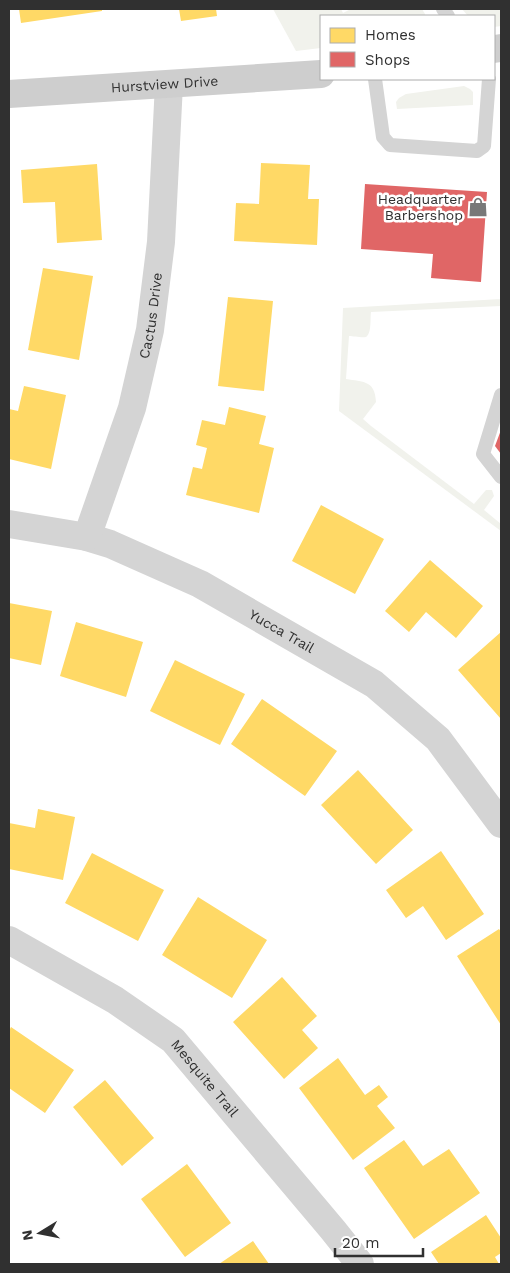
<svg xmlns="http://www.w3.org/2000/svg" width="510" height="1273" font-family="'Work Sans',sans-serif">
	<rect width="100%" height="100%" fill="#fff"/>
	<path fill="#f1f2ec" d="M273,9H341L343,13L351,9H422L425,14V16H321V48L296,51Z
		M462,9H501V26L494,27V16H468Z
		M464,86L470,89L473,92V105L397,109L396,102L399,98L406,94Z
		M501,293V306L371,312C370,318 372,333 366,337C362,338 353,336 349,336L346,379C363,382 375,380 376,402L363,419L371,426L474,504L486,490H492L494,496L484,510L501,524V531L339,411L343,308L501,299Z"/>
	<path fill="#ffd966" d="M19,9H102V11L21,23Z
		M179,9H216L217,16L181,21Z
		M261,163L310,165L308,199H319L317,245L234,241L236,203L259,204Z
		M97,164L102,240L57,243L55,202L23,203L21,170Z
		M43,268L93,276L79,360L28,350Z
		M228,297L273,301L264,391L218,386Z
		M24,386L66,395L51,469L9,459V409L18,411Z
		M229,407L266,416L259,444L274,448L259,513L186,495L193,467L202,469L207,448L196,445L202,420L225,425Z
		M321,505L384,539L355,594L292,561Z
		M430,560L483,606L456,638L426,612L409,632L385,611Z
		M9,603L52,611L41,665L9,658Z
		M76,622L143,642L126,697L60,676Z
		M501,632V719L458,670Z
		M175,660L245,694L220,745L150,711Z
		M262,699L337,751L305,796L231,744Z
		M358,770L413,830L376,864L321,805Z
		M38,809L75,817L63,880L9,869V823L35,828Z
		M441,851L484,914L446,940L423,906L406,918L386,890Z
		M92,853L164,890L138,941L65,903Z
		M198,897L267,940L232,998L162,955Z
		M499,929L501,932V1025L457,956Z
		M282,977L317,1016L302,1030L318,1048L284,1079L233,1022Z
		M11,1027L74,1070L45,1113L9,1088V1031Z
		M338,1058L365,1095L379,1085L388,1097L377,1106L395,1128L353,1160L299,1088Z
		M105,1080L154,1138L122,1166L73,1107Z
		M404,1140L423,1166L449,1149L480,1193L414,1239L364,1168Z
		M187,1164L231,1223L185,1257L141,1199Z
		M486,1215L501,1238V1253L495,1257L499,1264H439L431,1252Z
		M253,1241L269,1264H219Z"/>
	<path fill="#e06666" d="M365,184L487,192L481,282L431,278L433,254L361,249Z
		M501,430V454L495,446Z"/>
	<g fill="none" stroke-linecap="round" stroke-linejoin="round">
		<path stroke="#d4d4d4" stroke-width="14" d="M443,9L448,16
			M375,79L383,137L390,145L477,151L484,146L489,79
			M501,395L483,454L501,477"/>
		<g stroke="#d4d4d4" stroke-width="28">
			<path id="s1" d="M9,524L87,537L110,544L200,584L374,684L438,739L501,824"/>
			<path id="s2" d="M87,537L132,408L150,330L161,242L169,84"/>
			<path id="s3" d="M9,940L115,1000L173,1040L333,1230L360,1264"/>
		</g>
		<g stroke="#cecece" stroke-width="28">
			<path d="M494,49L501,48"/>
			<path id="s4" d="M9,94L321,74"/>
		</g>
	</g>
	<defs>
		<symbol id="shop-bare" viewBox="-9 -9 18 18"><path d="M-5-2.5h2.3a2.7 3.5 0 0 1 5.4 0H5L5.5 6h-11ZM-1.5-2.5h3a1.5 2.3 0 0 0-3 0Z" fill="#787878" stroke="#fff" stroke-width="2.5" paint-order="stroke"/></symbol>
	</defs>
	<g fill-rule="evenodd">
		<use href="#shop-bare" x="464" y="193" width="28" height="28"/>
	</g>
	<g text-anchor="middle" stroke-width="5" stroke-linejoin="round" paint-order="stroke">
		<g font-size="14" fill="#303030" stroke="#fff">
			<text dy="5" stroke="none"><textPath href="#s4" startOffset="156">Hurstview Drive</textPath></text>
			<text dy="5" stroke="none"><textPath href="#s2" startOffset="231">Cactus Drive</textPath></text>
			<text dy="5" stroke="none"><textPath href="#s1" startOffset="296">Yucca Trail</textPath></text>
			<text dy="5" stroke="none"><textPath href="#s3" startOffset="242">Mesquite Trail</textPath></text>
		</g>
		<g font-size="14" fill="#303030" stroke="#fff" text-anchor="end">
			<text x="463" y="204">Headquarter<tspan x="463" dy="16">Barbershop</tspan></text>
		</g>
	</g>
	<rect width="510" height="1273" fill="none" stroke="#303030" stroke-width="20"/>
	<rect x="320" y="15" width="175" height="65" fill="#ffffff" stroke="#acacac"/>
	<rect x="330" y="28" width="25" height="15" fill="#ffd966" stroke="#acacac"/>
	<text x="365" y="40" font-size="15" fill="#303030">Homes</text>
	<rect x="330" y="52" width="25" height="15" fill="#e06666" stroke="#acacac"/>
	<text x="365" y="65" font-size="15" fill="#303030">Shops</text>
	<g transform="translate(40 1233) rotate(260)" stroke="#ffffff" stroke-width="4" paint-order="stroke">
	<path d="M0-4L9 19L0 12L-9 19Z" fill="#303030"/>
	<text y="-8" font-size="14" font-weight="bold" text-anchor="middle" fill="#303030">N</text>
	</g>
	<path d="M335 1248v8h88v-8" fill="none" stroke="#303030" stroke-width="2.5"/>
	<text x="342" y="1248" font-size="15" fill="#303030" stroke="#ffffff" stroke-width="4" paint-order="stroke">20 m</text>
</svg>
